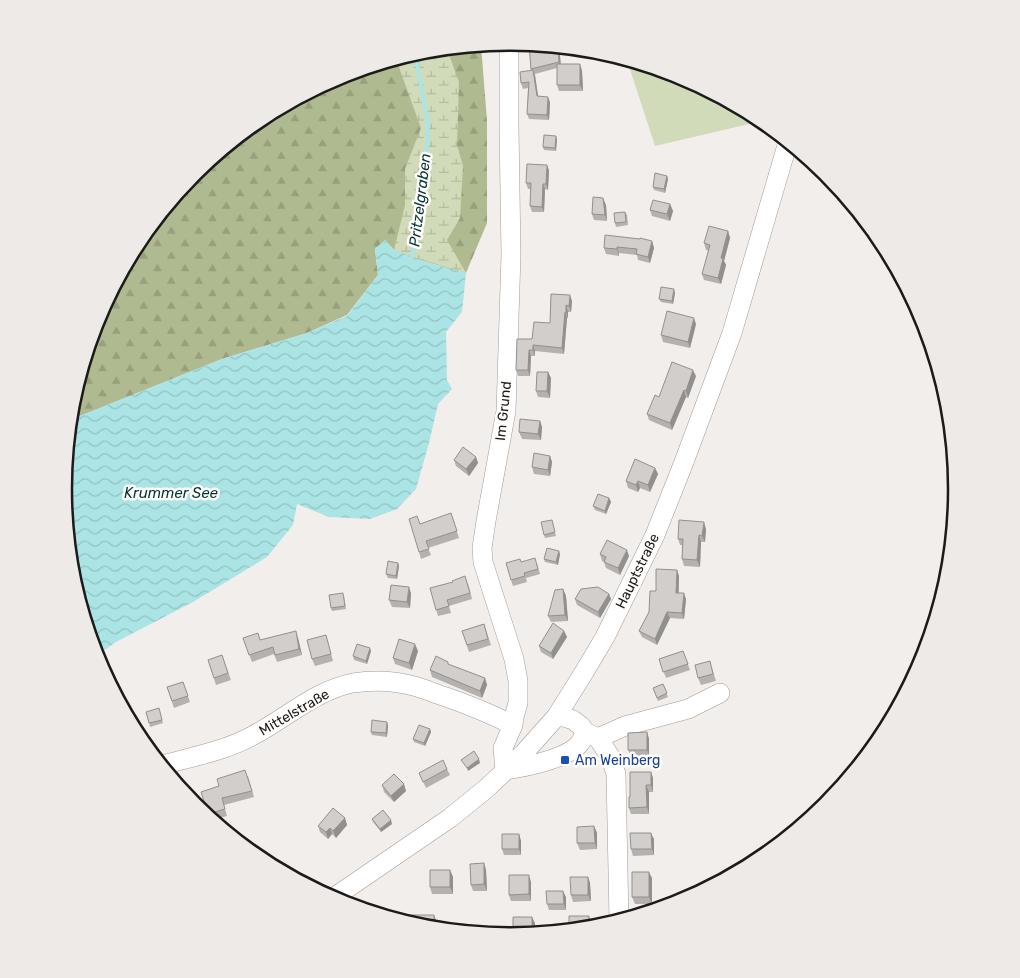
<svg xmlns="http://www.w3.org/2000/svg" width="1020" height="978" font-family="Rubik,sans-serif">
	<defs>
		<pattern id="forest-firs" width="22" height="20" patternUnits="userSpaceOnUse" patternTransform="scale(1.25)"><rect width="22" height="20" fill="#b0ba90"/><path d="M5 1l3.5 6h-7zM16 11l3.5 6h-7z" fill="#979f7c"/></pattern>
		<pattern id="wetland-marsh" width="20" height="14" patternUnits="userSpaceOnUse" patternTransform="scale(1.25)"><rect width="20" height="14" fill="#d2dbb9"/><path d="M1 5h8M5 5V1M11 12h8M15 12V8" fill="none" stroke="#b4bb9e"/></pattern>
		<pattern id="water-waves" width="16" height="10" patternUnits="userSpaceOnUse" patternTransform="scale(1.25)"><rect width="16" height="10" fill="#abe4e4"/><path d="M0 5q4-4 8 0t8 0" fill="none" stroke="#93c3c3"/></pattern>
	</defs>
	<rect width="100%" height="100%" fill="#f2eeec"/>
	<path fill="#d2dbb9" d="M627,60L681,77L762,121L655,146Z"/>
	<path fill="url(#forest-firs)" d="M481,45L487,121V223L466,273L423,261L394,250L385,240L375,249L378,275L347,315L307,333L222,359L70,420L72,402L98,318L139,241L194,173L262,118L339,76L423,51Z"/>
	<path fill="url(#wetland-marsh)" d="M447,49L459,82L457,145L463,166L460,218L447,240L466,273L413,257L394,250L405,205V169L421,128L396,59L423,51Z"/>
	<path fill="url(#water-waves)" d="M385,240L394,250L423,261L466,273L462,312L446,332L447,380L452,389L438,404L429,443L416,489L397,509L370,519L329,517L297,504L293,525L267,557L193,602L116,642L96,656L72,576L64,489L70,420L222,359L307,333L347,316L378,275L375,249Z"/>
	<g fill="none" stroke-linecap="round" stroke-linejoin="round">
		<path stroke="#abe4e4" stroke-width="4" d="M411,261L425,186L428,123L415,54"/>
		<defs>
			<path id="minor" d="M556,717H564L573,720L581,726L585,732L598,738L611,758L616,774L619,920
				M598,738L625,726L688,709L720,693
				M162,765C192,757 224,751 252,736C285,719 316,690 353,683C372,680 395,681 414,686C425,689 436,694 446,697C469,705 491,714 513,725
				M505,770L503,748L513,725L514,717L518,703V681L514,659L483,562L482,548L486,521L506,411L511,255L509,126V43
				M505,770C525,767 559,760 575,748C581,744 583,738 585,732
				M333,898L450,818L487,788L523,754L556,717L583,674L605,637L655,535L684,462L732,333L788,142"/>
		</defs>
		<use href="#minor" stroke="#9f9c99" stroke-width="20"/>
		<use href="#minor" stroke="#fff" stroke-width="19"/>
	</g>
	<path fill="#b4b1af" d="M529,44L559,47L561,64H580L582,71L583,91H559L557,85V68L535,74L538,96L550,102L549,120L529,119L527,114L528,88L523,89L521,83L531,70Z
		M557,139L556,151L544,150L543,147Z
		M549,170L548,190L545,189L544,212H532L530,206L531,189H528L526,183Z
		M667,176L668,179L665,193L654,190L653,187Z
		M670,204L673,211L670,221L652,216L650,210Z
		M606,205L607,221L594,220L592,214Z
		M625,212L627,215L628,225L616,227L615,223Z
		M728,231L730,238L724,261L726,265L721,284L704,280L702,274L709,251L706,250L704,243Z
		M652,241L654,248L650,263L638,260L637,255L619,253V256L606,254L604,248Z
		M675,293L673,304L661,302L659,299Z
		M551,294L572,301L571,312H568V318H567L564,354L535,351V356H531L530,376H518L516,370L532,339L550,323Z
		M696,324L690,348L663,342L661,335Z
		M548,372L551,378L550,398L538,397L536,391Z
		M696,376L688,398L686,397L672,430L649,420L647,414L659,397Z
		M540,421L542,427L541,440L522,439L519,432Z
		M550,456L552,462L550,476L534,474L532,467Z
		M476,457L478,463L469,476L456,466L454,460Z
		M655,468L658,474L650,492L640,488L638,492L628,488L626,481Z
		M609,498L611,502L606,514L595,510L593,506Z
		M451,513L459,538L428,548L431,555L421,559L419,552L420,524Z
		M552,520L556,536L545,538L544,535Z
		M706,529L705,542H701L700,567L684,566L682,559V545H680L678,539Z
		M560,554L558,565L545,562L544,559Z
		M600,554L629,556L620,575L606,568L604,562L602,561Z
		M521,562L537,564L540,574L526,578L527,582L513,586L511,580Z
		M398,563L399,566L397,579L388,578L386,574Z
		M677,570L679,576V593L686,599L684,619L670,618L657,645L642,637L639,631L649,612L656,591Z
		M468,583L472,599L449,606L451,613L438,616L430,588Z
		M563,589L566,596L568,621L551,622L548,616Z
		M411,593L410,608L392,607L389,600Z
		M609,594L611,599L600,618L577,605L575,599Z
		M344,596L346,609L332,611L331,608Z
		M484,624L491,645L469,652L462,631Z
		M564,631L567,637L553,659L541,652L539,646Z
		M243,638L260,640L298,638L302,655L277,662L274,654L252,662Z
		M328,642L333,661L315,666L312,659Z
		M371,651L367,664L354,660L353,656Z
		M418,651L412,670L395,664L393,658Z
		M683,651L690,670L666,678L659,659Z
		M222,655L231,680L216,685L208,660Z
		M712,668L716,681L701,685L698,678Z
		M430,670L485,678L487,685L482,698L432,677Z
		M183,682L190,702L174,708L167,687Z
		M663,684L668,697L658,701L653,688Z
		M146,712H160L163,723L150,727Z
		M388,725L387,737L372,735L371,732Z
		M430,729L431,732L425,746L414,742L413,739Z
		M647,732L649,739V756H631L628,750Z
		M447,769L450,775L426,788L419,773Z
		M651,772L653,778V792H649V814H631L629,808L630,797Z
		M248,776L254,797L224,805L227,816L213,820L208,816L201,792Z
		M382,785L406,791L394,802L384,792Z
		M345,818L347,825L336,838L332,834L328,839L320,832L318,826Z
		M372,819L392,824L381,832L373,822Z
		M594,826L597,833V849L580,850L577,843Z
		M519,834L521,841V855H504L502,849Z
		M654,839V855L633,856L631,849Z
		M484,863L486,870L487,891H473L471,885Z
		M450,870L453,877V894H432L430,887Z
		M588,877L590,883L591,901L573,902L571,895Z
		M652,878V904H635L632,897Z
		M531,882V901H511L509,895Z
		M566,897V910H549L547,904Z"/>
	<path fill="#92908e" d="M558,47H559L561,68L559,62Z
		M580,64L582,71L583,91L580,85Z
		M533,70L535,76L539,102L537,96Z
		M548,97L550,102L549,120L547,115Z
		M556,136L557,139L556,151L555,148Z
		M547,165L549,170L548,190L546,184Z
		M667,176L668,179L665,193L664,189Z
		M543,184L545,189L544,212L542,207Z
		M603,198L606,205L607,221L605,215Z
		M670,204L673,211L670,221L667,214Z
		M728,231L730,238L724,261L726,265L721,284L718,278L721,258Z
		M652,241L654,248L650,263L648,257Z
		M617,247L619,253V256L617,249Z
		M674,289L675,293L673,304L672,301Z
		M570,295L572,301L571,312L569,306Z
		M566,305L568,312V318L566,312Z
		M565,312L567,318L564,354L562,348Z
		M694,318L696,324L690,348L688,342Z
		M533,345L535,351V356L533,350Z
		M529,350L531,356L530,376L528,370Z
		M693,370L696,376L688,398L686,391Z
		M548,372L551,378L550,398L547,391Z
		M684,390L686,397L672,430L670,423Z
		M540,421L542,427L541,440L538,434Z
		M550,456L552,462L550,476L548,470Z
		M476,457L478,463L469,476L466,469Z
		M655,468L658,474L650,492L648,485Z
		M638,481L640,488L638,492L636,485Z
		M609,498L611,502L606,514L605,511Z
		M704,522L706,529L705,542L702,536Z
		M699,535L701,542L700,567L697,560Z
		M627,550L629,556L620,575L618,568Z
		M559,551L560,554L558,565L556,562Z
		M398,563L399,566L397,579L396,576Z
		M677,570L679,576L678,599L676,593Z
		M409,587L411,593L410,608L407,602Z
		M563,589L566,596L568,621L565,615Z
		M684,593L686,599L684,619L682,613Z
		M609,594L611,599L600,618L598,612Z
		M667,612L670,618L657,645L655,639Z
		M296,631L298,638L302,655L299,649Z
		M564,631L567,637L553,659L551,653Z
		M415,644L418,651L412,670L409,663Z
		M370,648L371,651L367,664L366,661Z
		M485,678L487,685L482,698L480,691Z
		M387,722L388,725L387,737L386,733Z
		M430,729L431,732L425,746L424,743Z
		M647,732L649,739V756L647,750Z
		M479,759L480,763L468,771L467,768Z
		M651,772L653,778V792L651,785Z
		M404,784L406,791L394,802L391,796Z
		M646,785L649,792V814L647,807Z
		M345,818L347,825L336,838L333,831Z
		M391,820L392,824L381,832L380,829Z
		M594,826L597,833V849L595,843Z
		M330,828L332,834L328,839L326,832Z
		M651,833L654,839V855L652,849Z
		M519,834L521,841V855L519,849Z
		M484,863L486,870L487,891L484,884Z
		M450,870L453,877V894L450,887Z
		M649,872L652,878V904L649,897Z
		M529,875L531,882V901L529,894Z
		M588,877L590,883L591,901L588,895Z
		M563,891L566,897V910L564,904Z
		M434,915L438,925V928H434Z
		M589,916L591,922V928H589Z
		M532,917L535,923V933H532Z"/>
	<path fill="#d1cecb" stroke="#92908e" d="M529,44L558,47L559,62L531,69Z
		M557,64H580V85H557Z
		M533,70L537,96L548,97L547,115L527,114L529,82L521,83L520,72Z
		M544,135L556,136L555,148L543,147Z
		M527,164L547,165L546,184H543L542,207L530,206L531,183H526Z
		M655,173L667,176L664,189L653,187Z
		M593,197L603,198L605,215L592,214Z
		M653,200L670,204L667,214L650,210Z
		M625,212L626,222L615,223L614,213Z
		M709,226L728,231L721,258L723,259L718,278L702,274L710,245L704,243Z
		M605,235L640,239V238L652,241L648,257L636,254L637,249L617,247V249L604,248Z
		M661,287L674,289L672,301L659,299Z
		M551,294L570,295L569,306L566,305V312H565L562,348L533,345V350H529L528,370H516L517,339H532L534,322L550,323Z
		M667,311L694,318L688,342L661,335Z
		M672,362L693,370L686,391L684,390L670,423L647,414L655,395L659,397Z
		M537,372H548L547,391H536Z
		M520,419L540,421L538,434L519,432Z
		M463,447L476,457L466,469L454,460Z
		M534,453L550,456L548,470L532,467Z
		M635,459L655,468L648,485L638,481L636,485L626,481Z
		M598,494L609,498L605,511L593,506Z
		M451,513L457,531L426,541L429,549L419,552L409,519L417,516L420,524Z
		M552,520L555,532L544,535L541,522Z
		M679,520L704,522L702,536L699,535L697,560L682,559L683,539H678Z
		M607,540L627,550L618,568L604,562L606,557L600,554Z
		M547,548L559,551L556,562L544,559Z
		M535,558L538,569L524,573L525,576L511,580L506,563L520,559L521,562Z
		M388,561L398,563L396,576L386,574Z
		M656,569L677,570L676,593H684L682,613L667,612L655,639L639,631L649,612L650,591H656Z
		M465,576L470,593L447,600L449,606L436,610L430,588L453,582L452,581Z
		M391,585L409,587L407,602L389,600Z
		M598,587L609,594L598,612L575,599L581,589Z
		M563,589L565,615L548,616L555,590Z
		M343,593L345,606L331,608L329,595Z
		M553,623L564,631L551,653L539,646Z
		M484,624L488,639L467,645L462,631Z
		M296,631L299,649L275,655L273,647L249,655L243,638L258,633L260,640Z
		M326,635L331,654L312,659L307,640Z
		M399,639L415,644L409,663L393,658Z
		M357,644L370,648L366,661L353,656Z
		M683,651L688,664L663,672L659,659Z
		M222,655L228,673L214,678L208,660Z
		M436,656L448,662V664L485,678L480,691L430,670Z
		M710,661L713,674L698,678L695,665Z
		M183,682L188,696L172,701L167,687Z
		M663,684L667,693L657,698L653,688Z
		M159,708L162,720L149,723L146,712Z
		M372,720L387,722L386,733L371,732Z
		M419,725L430,729L424,743L413,739Z
		M647,732V750H628V733Z
		M474,751L479,759L467,768L461,760Z
		M443,760L447,769L423,782L419,773Z
		M245,770L252,791L222,798L225,809L208,814L201,792L219,786L217,779Z
		M630,772H651V785H646L647,807L629,808V797H630Z
		M394,774L404,784L391,796L382,785Z
		M184,785L189,799L179,786Z
		M333,808L345,818L333,831L330,828L326,832L318,826Z
		M383,810L391,820L380,829L372,819Z
		M594,826L595,843H577V827Z
		M630,833H651L652,849H631Z
		M502,834H519V849H502Z
		M484,863V884L471,885L470,864Z
		M430,870H450V887H430Z
		M632,872H649V897H632Z
		M509,875H529V894L509,895Z
		M570,877H588V895H571Z
		M546,891H563L564,904H547Z
		M385,915H434V928L423,927Z
		M569,916H589V928L569,930Z
		M513,917H532V933L513,935Z"/>
	<rect fill="#1a4fb4" stroke="#fffcfa" stroke-width="2" x="560" y="755" width="10" height="10" rx="2.5"/>
	<g text-anchor="middle" stroke-width="5" stroke-linejoin="round" paint-order="stroke">
		<g font-size="14" fill="#1c1b1a" stroke="#fffcfa">
			<text transform="translate(503 411) rotate(-84)" y="5">Im Grund</text>
			<text transform="translate(637 571) rotate(-64)" y="5">Hauptstraße</text>
			<text transform="translate(294 712) rotate(-30)" y="5">Mittelstraße</text>
		</g>
		<g font-size="14" fill="#164399" stroke="#fffcfa" text-anchor="start">
			<text x="575" y="765">Am Weinberg</text>
		</g>
		<g font-size="15" font-style="italic" fill="#003738" stroke="#fffcfa">
			<text transform="translate(420 200) rotate(-83)" y="5">Pritzelgraben</text>
			<text x="171" y="498">Krummer See</text>
		</g>
	</g>
	<path d="M0 0H1020V978H0ZM72 489a438 438 0 1 1 876 0a438 438 0 1 1-876 0Z" fill="#edeae8" fill-rule="evenodd"/>
	<path fill="none" stroke="#1c1b1a" stroke-width="2.5" d="M72 489a438 438 0 1 1 876 0a438 438 0 1 1-876 0Z"/>
</svg>
